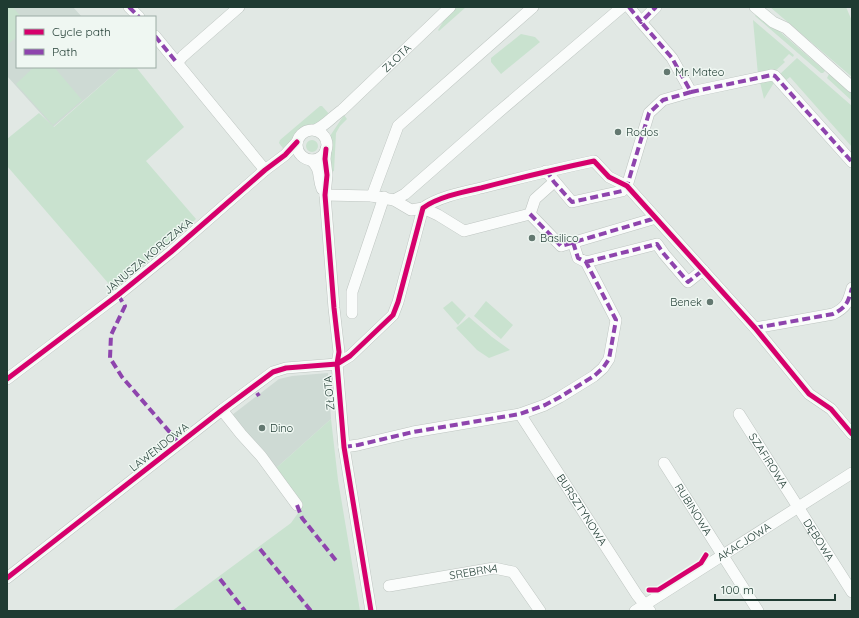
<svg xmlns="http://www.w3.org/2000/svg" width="859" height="618" font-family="Quicksand,sans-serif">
	<rect width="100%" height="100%" fill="#e1e8e4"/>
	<path fill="#cedad4" d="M7,7H73L82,17H17V67H122L53,127L7,76Z
		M328,373L331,419L274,470L232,415L279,379L292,376Z"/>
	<path fill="#c9e2cf" d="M7,7H13L21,17H17V37L7,45Z
		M456,7H466L439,31L438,30L446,17Z
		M770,7H846L852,21V77Z
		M757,12L825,71L823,73H821L755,16Z
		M753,20L794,55L793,57L789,54L783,60L785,62L774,72L758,75Z
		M521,34L535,37L540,42L501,74L491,62V58Z
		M797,58L852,106V147L790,77L785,81L779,75Z
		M34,67H54L82,100L53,125L16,84Z
		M122,67H136L184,127L146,161L196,219L115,291L7,166V139L39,113L54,127Z
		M829,74L852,94V101L827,78Z
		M760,80L775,81L764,99L760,82Z
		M320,106H322L330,115L315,127L309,128L302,130L285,151L279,143L280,140Z
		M344,115L347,119L340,126L336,133L334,171L329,173L330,136Z
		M306 146a6 6 0 1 1 12 0a6 6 0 1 1-12 0Z
		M452,301L466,315L458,325L443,308Z
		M486,301L513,325L501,339L474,316Z
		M469,317L492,337L510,350L489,358L477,350L456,328Z
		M331,419L338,480L360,611H172L291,523L303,506L274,470Z
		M705,556L699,562L658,589H653Z"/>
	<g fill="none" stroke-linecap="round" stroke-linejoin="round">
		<defs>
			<g id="minor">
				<path d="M129,7L139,17"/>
				<path d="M629,7L641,22L656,7"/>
				<path d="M755,7L773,22L786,28L852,87"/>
				<path d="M155,36L265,170"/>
				<path d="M177,63L183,56L239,7"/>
				<path d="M691,92L772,75L775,76L852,162"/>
				<path id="s1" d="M315,130C325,126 333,116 342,110L450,7"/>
				<circle cx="312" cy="145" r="15"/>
				<path d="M326,149L325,159L327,175L325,195L334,308L339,352L337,364L344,447L371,611"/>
				<path d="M311,160C322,170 317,177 322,189"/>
				<path d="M546,171L572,202L622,191L627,186L649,113L663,100L691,92L672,58L641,22"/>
				<path d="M325,195L372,196L394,200L411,210L423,208L438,215L464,231L530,214L535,199L554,182"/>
				<path d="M372,196L398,126L533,7"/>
				<path d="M394,200L405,194L494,116L622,7"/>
				<path d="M530,214L561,246L656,218"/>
				<path d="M586,262L657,244L664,254L688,282L703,270"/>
				<path d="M352,313V292L384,197"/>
				<path d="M755,328L833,314C847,307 848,302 852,288"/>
				<path d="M7,379L118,295L171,252L265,170L285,155L297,142"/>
				<path d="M222,410L241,434L261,456L297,505"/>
				<path id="s2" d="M520,414L637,595L650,611"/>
				<path id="s3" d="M739,414L852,592"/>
				<path d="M344,447L358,445L413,432L520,414L545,405L560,397L594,376L603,368L609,359L616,320L586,262L578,258L573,242"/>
				<path id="s4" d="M664,463L758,611"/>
				<path d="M7,578L222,410L273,372L286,368L337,364L350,356L393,315L398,302L423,208C438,197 463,192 481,188C519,178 556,169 594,161L609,177L627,186L755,328L809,394L831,409L852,434"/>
				<path id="s5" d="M389,586L494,568L513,572L540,611"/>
				<path id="s6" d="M635,611L852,473"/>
			</g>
		</defs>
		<use href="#minor" stroke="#bec5c1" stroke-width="12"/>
		<use href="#minor" stroke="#fafcfb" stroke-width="11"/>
		<path stroke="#8e44ad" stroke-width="4" stroke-dasharray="8 4" stroke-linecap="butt" d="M129,7L139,17
			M629,7L641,22L656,7
			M155,36L177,63
			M691,92L772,75L775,76L852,162
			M546,170L554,182L572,202L622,191L627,186L649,113L663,100L691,92L672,58L641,22
			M530,214L561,246L656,218
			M586,262L657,244L664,254L688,282L703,270
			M118,295L125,306L111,335L110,358L122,377L180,444
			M755,328L833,314C847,307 848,302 852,288
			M257,393L259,396
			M344,447L358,445L413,432L520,414L545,405L560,397L594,376L603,368L609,359L616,320L586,262L578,258L573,242
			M297,505L302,518L338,563
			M260,549L311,611
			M220,579L245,611"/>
		<defs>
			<path id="cycleway" d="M326,149L325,159L327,175L325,195L334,308L339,352L337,364L344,447L371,611
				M7,379L118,295L171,252L265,170L285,155L297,142
				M7,578L222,410L273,372L286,368L337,364L350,356L393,315L398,302L423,208C438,197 463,192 481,188C519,178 556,169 594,161L609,177L627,186L755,328L809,394L831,409L852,434
				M649,590H658L701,563L706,555"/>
		</defs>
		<use href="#cycleway" stroke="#eff7f2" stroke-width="8"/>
		<use href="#cycleway" stroke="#d6006c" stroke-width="5"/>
	</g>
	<g fill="#637870" stroke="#eff7f2" stroke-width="1.5">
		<circle cx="667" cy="72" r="4"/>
		<circle cx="618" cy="132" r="4"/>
		<circle cx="532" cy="238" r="4"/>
		<circle cx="710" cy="302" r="4"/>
		<circle cx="262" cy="428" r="4"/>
	</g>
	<g text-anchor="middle" stroke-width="3" stroke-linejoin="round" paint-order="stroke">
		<g font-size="11" fill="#1f3b32" stroke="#eff7f2">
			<text dy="4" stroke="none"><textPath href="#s1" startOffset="109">ZŁOTA</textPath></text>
			<text transform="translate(148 256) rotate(-40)" y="4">JANUSZA KORCZAKA</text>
			<text transform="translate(329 393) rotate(-95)" y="4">ZŁOTA</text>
			<text transform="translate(159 447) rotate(-38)" y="4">LAWENDOWA</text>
			<text dy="4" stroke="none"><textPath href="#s3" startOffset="55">SZAFIROWA</textPath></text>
			<text dy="4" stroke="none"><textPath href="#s4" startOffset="55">RUBINOWA</textPath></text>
			<text dy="4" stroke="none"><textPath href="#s2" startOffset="114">BURSZTYNOWA</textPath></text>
			<text dy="4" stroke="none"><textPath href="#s3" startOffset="149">DĘBOWA</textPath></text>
			<text dy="4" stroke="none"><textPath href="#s6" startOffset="129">AKACJOWA</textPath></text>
			<text dy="4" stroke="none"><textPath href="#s5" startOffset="86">SREBRNA</textPath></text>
		</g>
		<g font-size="11" fill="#1f3b32" stroke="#eff7f2" text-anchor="start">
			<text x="675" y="76">Mr. Mateo</text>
			<text x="626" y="136">Rodos</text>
			<text x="540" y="242">Basilico</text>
			<text x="702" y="306" text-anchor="end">Benek</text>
			<text x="270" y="432">Dino</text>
		</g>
	</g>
	<rect width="859" height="618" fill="none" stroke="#1f3b32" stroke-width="16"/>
	<rect x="16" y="16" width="140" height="52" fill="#eff7f2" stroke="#9caca5"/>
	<rect x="24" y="29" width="20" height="6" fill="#d6006c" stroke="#9caca5"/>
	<text x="52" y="36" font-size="12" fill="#1f3b32">Cycle path</text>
	<rect x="24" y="49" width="20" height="6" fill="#8e44ad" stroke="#9caca5"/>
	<text x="52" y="56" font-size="12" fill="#1f3b32">Path</text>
	<path d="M715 594v6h120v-6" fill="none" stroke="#1f3b32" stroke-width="2"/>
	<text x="721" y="594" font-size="12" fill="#1f3b32" stroke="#eff7f2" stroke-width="3" paint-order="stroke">100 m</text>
</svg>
